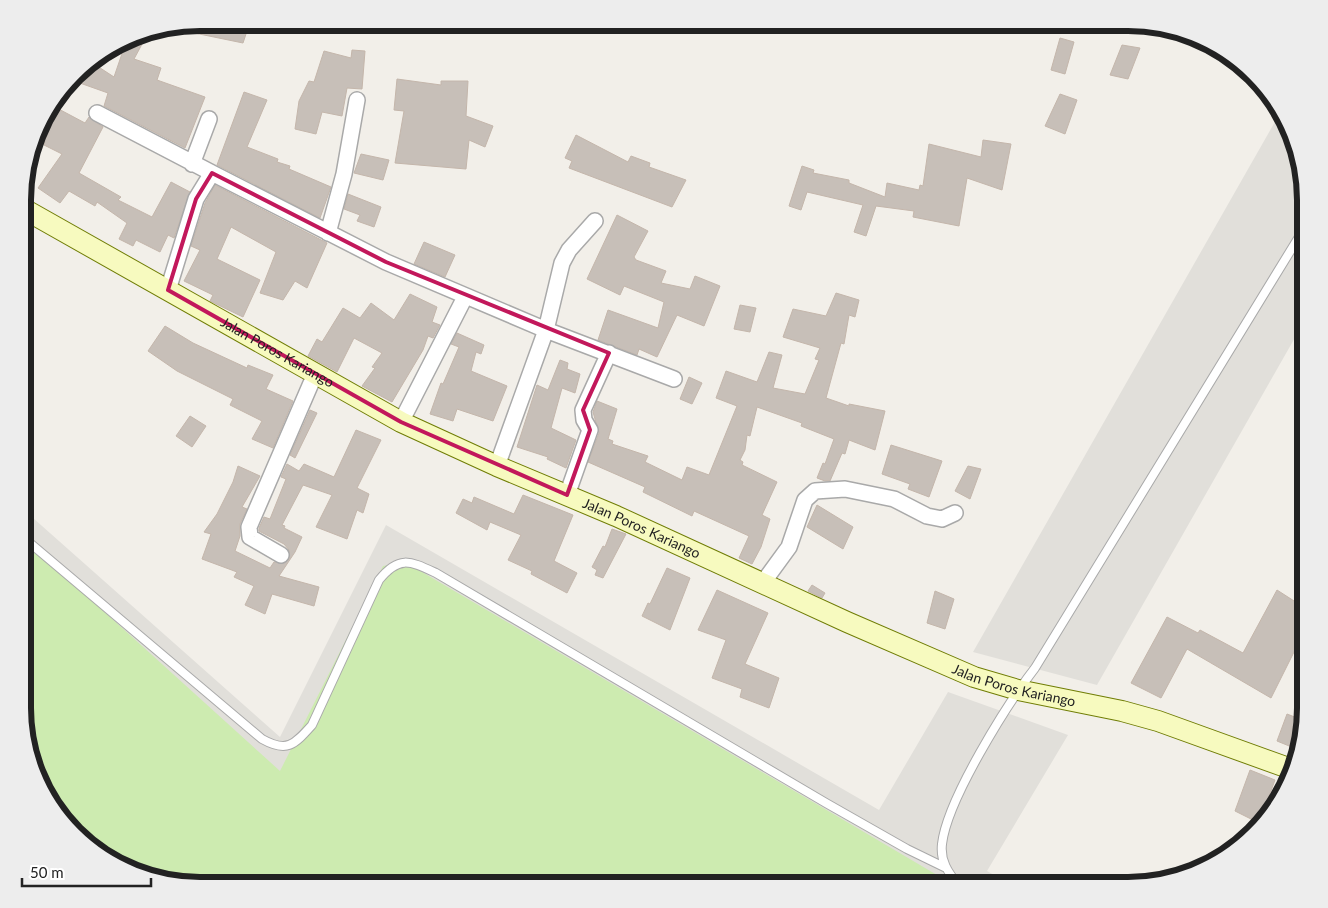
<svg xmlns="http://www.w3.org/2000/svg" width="1328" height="908" font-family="Lato,sans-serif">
	<rect width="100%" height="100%" fill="#f2efe9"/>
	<path fill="#e1dfda" d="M1280,113L1287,121L1305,189V320L1097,685L973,652Z
		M24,510L280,737L386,525L879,810L948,692L1068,735L987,871L1012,885H189L143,876L92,849L46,797L24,731Z"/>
	<path fill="#cdebb0" d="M24,539L280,771L383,566L405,562L954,885H189L143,876L92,849L46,797L24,731Z"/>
	<path fill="#c7bfb8" stroke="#c4b6ab" d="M200,22L221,23L248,28L243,43L175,29Z
		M148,33L134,59L161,68L157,80L205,97L185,148L104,106L108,93L77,82L91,62L114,77L127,39Z
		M1060,38L1074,42L1065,74L1051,70Z
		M1122,45L1140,48L1128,79L1110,75Z
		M352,50L365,51L362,89L347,88L342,116L322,112L316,134L295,129L299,101L309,81L314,82L324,51L351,58Z
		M397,79L441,85V81H468L466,116L493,126L485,147L469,140L466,169L395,163L404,111L394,110Z
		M244,92L267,100L247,147L278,159L277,162L290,166L289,169L331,187L320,218L217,165Z
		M1060,94L1077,100L1065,134L1045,126Z
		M53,106L85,123L89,117L103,127L79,173L121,197L118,200L152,217L171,182L190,192L174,238L168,235L160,252L136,240L133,246L119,239L127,223L97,202L95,206L69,191L60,203L38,188L62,154L44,145L45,141L36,137L41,121Z
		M576,135L628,162L631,156L650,163L649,167L686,180L672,207L569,168L572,161L565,158Z
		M983,140L1011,144L1002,190L967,178L959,226L913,217L914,211L876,206L866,236L854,232L863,205L807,192L801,210L789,206L802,166L814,170L813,173L849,180V183L885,197L887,183L919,190L920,185L923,186L929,144L981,157Z
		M361,154L389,160L383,180L354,173Z
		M215,185L327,243L307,288L295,281L283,300L260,293L276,252L231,227L217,259L260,280L243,317L210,301L213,295L184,281L200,250L191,246L205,203Z
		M348,194L381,207L374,227L357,221L360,215L344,209Z
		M617,215L648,231L634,257L636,260L666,271L661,283L690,289L695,276L720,286L704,326L677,315L657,357L639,349L637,355L598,340L608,310L658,328L664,302L624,286L620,295L587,279Z
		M424,242L455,255L445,277L414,264Z
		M836,293L859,300L855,317L849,315L844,344L841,343L826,398L849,406V404L885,411L875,450L849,440L845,454L842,453L830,481H825L817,478L823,463L825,464L834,439L801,426L802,423L757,407L750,436L747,435L745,450L740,460L743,462L742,465L777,482L762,515L770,519L761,547L752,564L739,558L749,536L694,511L692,516L643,492L645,487L588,462L599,433L593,412L597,401L617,409L608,439L613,441L612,444L648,456L645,462L682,480L687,467L709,475L737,406L716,398L726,371L757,382L769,352L782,355L773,388L805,394L819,360L815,359L820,348L783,337L793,309L826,316Z
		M410,294L437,307L432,322L440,325L433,338L428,336L423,350L392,402L362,386L375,368L372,367L382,353L354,338L337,372L308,356L317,339L322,342L343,308L360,318L371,303L394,320Z
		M740,305L756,308L750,332L734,329Z
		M165,326L193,343L247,368L248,365L273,375L266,389L293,401L273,448L252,439L262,421L230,405L233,399L177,371L148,351Z
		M457,333L484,345L481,354L476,352L471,371L507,386L493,421L457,409L453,421L430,414L441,383L443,384L459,347L451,344Z
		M560,360L568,363L567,369L580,374L575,393L562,388L551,428L576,440L566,468L547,459L548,457L517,447L537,385L548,390Z
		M689,377L702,383L692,404L680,399Z
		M310,410L317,413L295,458L290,455Z
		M190,416L206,426L192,447L176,436Z
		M356,430L381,440L357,488L369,494L363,513L357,510L347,539L316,527L332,495L303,485L282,525L285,526L284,528L302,537L295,552L279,576L319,587L314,606L272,594L265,614L245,605L254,586L234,577L237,572L202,559L211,534L204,532L217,514L233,482L238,466L260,476L242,507L247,509L240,524V536L235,551L270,568L274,562L285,563L289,559V550L284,544L259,531V528L264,517L270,519L286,479L281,477L287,464L299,471L304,464L334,477Z
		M891,445L942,461L929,497L908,489L910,484L882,474Z
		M968,466L981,469L970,499L955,491Z
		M523,495L573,515L554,561L577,573L567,593L531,574L532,571L508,560L521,535L490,522L487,530L456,513L463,499L472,503L474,497L514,514Z
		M817,505L853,527L843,549L807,527Z
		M612,529L626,534L603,578L595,575L597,570L592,567L603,546L605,547Z
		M667,568L690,578L670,630L642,616L648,603L650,604Z
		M812,585L825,593L822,598L808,591Z
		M717,590L768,613L745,664L779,678L769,708L740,697L742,689L712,678L726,640L698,630Z
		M1277,590L1305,608V635L1295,650L1271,698L1187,649L1161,698L1131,683L1167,617L1198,633L1200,630L1243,653Z
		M935,591L954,599L945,629L927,623Z
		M1287,714L1305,721L1299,750L1277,741Z
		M1250,770L1275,780L1259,823L1235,811Z"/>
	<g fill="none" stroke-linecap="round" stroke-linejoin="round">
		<defs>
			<path id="lane" d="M24,538L262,739C287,753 294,745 312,725L379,580C399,555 410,561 436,573L826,803L907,849L944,867
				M958,885C948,872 940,861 942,844C947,800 1007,704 1035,668L1305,227"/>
			<path id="street" d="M97,113L212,173
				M192,164L209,119
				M328,233L344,174L357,100
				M168,290L196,199L212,173L386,262L546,330L674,379
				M401,422L465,297
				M497,466L546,330L562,263L569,250L595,221
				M567,495L590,430L584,420L583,410L609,353
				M281,555L250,537L249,527L315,374
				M762,584L789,547L805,500L815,491L845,489L894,499L927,516L942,519L955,513"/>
			<g id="secondary">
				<path id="s1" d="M24,209L401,422L497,466L616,516L847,622L974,677L1018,690L1122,711L1158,721L1294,770"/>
			</g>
		</defs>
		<use href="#lane" stroke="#a9a9a9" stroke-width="10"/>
		<use href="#street" stroke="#a9a9a9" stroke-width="18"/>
		<use href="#secondary" stroke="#707d05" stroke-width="22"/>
		<use href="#lane" stroke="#fff" stroke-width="8"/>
		<use href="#street" stroke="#fff" stroke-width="15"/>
		<use href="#secondary" stroke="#f7fabf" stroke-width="20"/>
	</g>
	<path fill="none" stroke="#c2185b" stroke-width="4" stroke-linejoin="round" d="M212,173L386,262L609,353L583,410L590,430L567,495L401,422L168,290L196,199Z"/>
	<g text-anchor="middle" stroke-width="5" stroke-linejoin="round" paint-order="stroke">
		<g font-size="14" fill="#222" stroke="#fff">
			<text dy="5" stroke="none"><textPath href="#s1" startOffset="291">Jalan Poros Kariango</textPath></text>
			<text dy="5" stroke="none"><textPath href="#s1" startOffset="696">Jalan Poros Kariango</textPath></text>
			<text dy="5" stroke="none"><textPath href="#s1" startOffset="1101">Jalan Poros Kariango</textPath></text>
		</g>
	</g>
	<path d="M0 0H1328V908H0ZM200 31H1128A169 169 0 0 1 1297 200V708A169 169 0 0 1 1128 877H200A169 169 0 0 1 31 708V200A169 169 0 0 1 200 31Z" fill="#ededed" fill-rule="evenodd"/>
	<path fill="none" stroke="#222" stroke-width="6" d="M200 31H1128A169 169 0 0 1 1297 200V708A169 169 0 0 1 1128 877H200A169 169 0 0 1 31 708V200A169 169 0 0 1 200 31Z"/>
	<path d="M22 878v8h129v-8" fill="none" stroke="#222222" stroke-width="2.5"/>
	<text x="30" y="878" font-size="15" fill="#222222" stroke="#ffffff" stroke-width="4" paint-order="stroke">50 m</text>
</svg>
